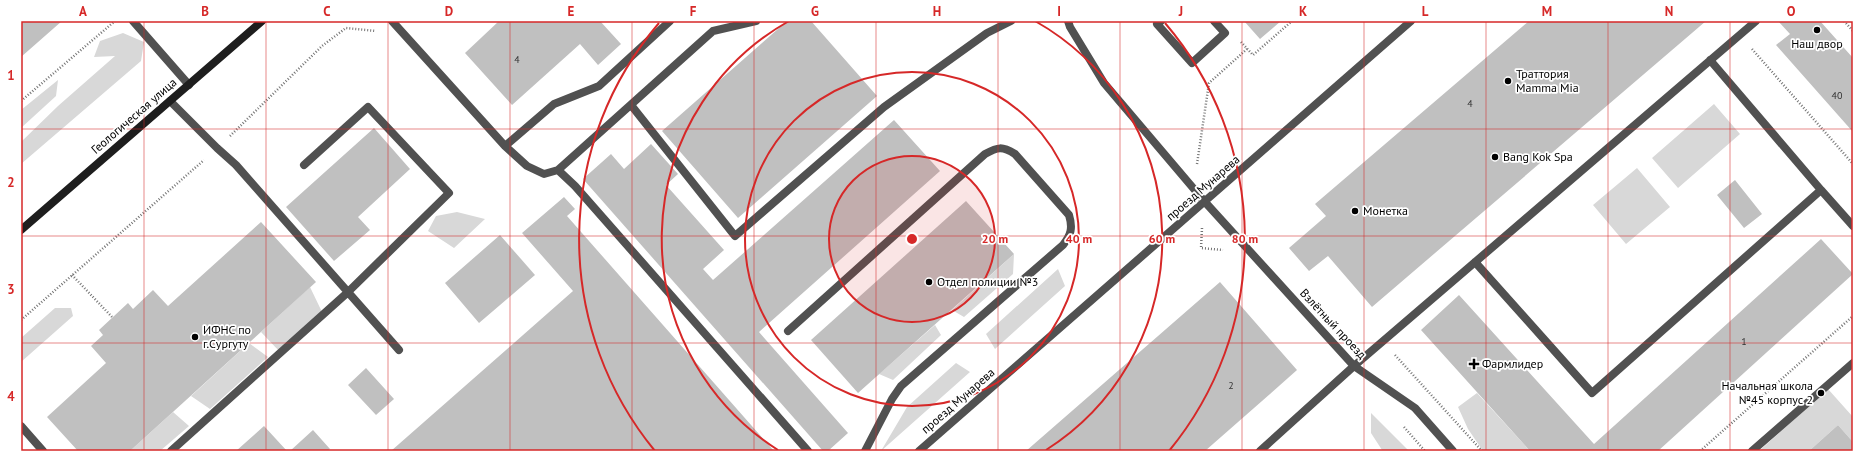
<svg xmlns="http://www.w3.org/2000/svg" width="1874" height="472" font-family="'PT Sans',sans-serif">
	<rect width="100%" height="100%" fill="#fff"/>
	<path fill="#d8d8d8" d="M123,33L144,42L141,61L21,164V142L58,106L115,56L94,57L100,41Z
		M58,80L56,96L21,128V110Z
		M1714,104L1740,134L1678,188L1652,158Z
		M1637,168L1670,207L1626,244L1593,205Z
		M457,212L485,219L454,248L428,231L436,216Z
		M1014,254L1013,274L964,317L952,310Z
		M1058,269L1065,286L995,349L986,334Z
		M310,287L322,312L279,351L261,332Z
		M55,308H71L73,316L21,362V338Z
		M935,325L941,335L893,380L879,374Z
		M249,343L268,357L210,409L191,396Z
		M956,363L970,372L881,451L907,407Z
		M1828,389L1853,417V442L1838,425L1809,451H1759Z
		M1477,393L1530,451H1483L1468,429L1458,407Z
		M173,412L189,426L160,451H130Z
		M1371,413L1409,451L1382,450L1371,433Z"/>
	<path fill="#c0c0c0" d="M21,21H62L21,57Z
		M499,21H600L621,44L598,65L580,44L512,105L465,53Z
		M787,21H811L877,96L738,218L662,131Z
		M1244,21H1281L1260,39Z
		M1529,21H1706L1372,307L1328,256L1309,271L1289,248L1326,216L1315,204Z
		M1778,21H1820L1853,58V132L1776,45L1790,34Z
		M894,120L940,171L759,332L848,433L828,451H823L583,179L611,154L624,169L651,144L678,174L666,185L724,250L703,269L713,280Z
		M374,128L410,169L358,217L370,230L334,261L286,207Z
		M1735,180L1762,214L1744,228L1717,195Z
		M564,197L575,209L567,216L774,451H391L573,291L522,233Z
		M966,201L1014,254L858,393L811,340Z
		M261,222L316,282L130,451H78L47,417L106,363L91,346L103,335L99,330L128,303L133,309L153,290L168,306Z
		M500,235L535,275L479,323L445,283Z
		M1821,239L1853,274L1658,451H1530L1421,330L1459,295L1594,444Z
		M1220,282L1297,370L1262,401L1205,451H1026Z
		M366,368L394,399L376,415L348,385Z
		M1838,425L1853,442V451H1809Z
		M264,426L287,451H236Z
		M313,430L330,449L327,451H290Z"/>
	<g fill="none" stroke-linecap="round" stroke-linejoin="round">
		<path stroke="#737373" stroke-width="2.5" stroke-dasharray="1 2" stroke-linecap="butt" d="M1844,21L1853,31
			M1241,42L1253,55L1292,21
			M1752,49L1853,164
			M21,101L115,21
			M230,136L322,46L346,28L376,31
			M1197,164L1209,83L1247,49
			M1202,228L1201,248L1223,250
			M72,275L113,318
			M21,320L204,160
			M1395,355L1482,451
			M1404,427L1425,451
			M1700,451L1853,316"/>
		<path stroke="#515151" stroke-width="8" d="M133,21L189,85
			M392,21L505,146L527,166L544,174L558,170L713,31L756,21
			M1068,21L1070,27L1104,83L1205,202
			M1161,21L1157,24L1192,63L1225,33L1214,21
			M170,101L217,148L236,165L399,350
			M631,105L735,236L884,107L987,33L1011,21
			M505,146L554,104L599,86L670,21
			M558,170L575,186L808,451
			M1821,190L1853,226
			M1475,262L1592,393L1821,190L1710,60
			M788,331L985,154C998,147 1002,146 1015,154L1069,215C1073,228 1071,235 1063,245L901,386L892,399L865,451
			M21,426L43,451
			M171,451L347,293L449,193L368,107L304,165
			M1260,451L1354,366L1756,21
			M1752,451L1853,363"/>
		<path stroke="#515151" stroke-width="8" d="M1205,202L1354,366L1415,408L1453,451
			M919,451L1411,21"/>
		<path stroke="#1e1e1e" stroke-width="8" d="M21,230L262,21"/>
	</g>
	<path fill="none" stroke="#d62828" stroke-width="1" stroke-opacity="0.55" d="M144,21V451M266,21V451M388,21V451M510,21V451M632,21V451M754,21V451M876,21V451M998,21V451M1120,21V451M1242,21V451M1364,21V451M1486,21V451M1608,21V451M1730,21V451M21,129H1853M21,236H1853M21,343H1853"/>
	<circle cx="912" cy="239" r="83" fill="#d62828" fill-opacity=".12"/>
	<g fill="none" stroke="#d62828" stroke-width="2">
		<circle cx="912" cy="239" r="83"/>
		<circle cx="912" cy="239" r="167"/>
		<path d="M778 450A250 250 0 0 1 789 21M1035 21A250 250 0 0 1 1046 450"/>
		<path d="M655 451A333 333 0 0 1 659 23M1165 23A333 333 0 0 1 1169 451"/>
	</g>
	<g fill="#000" stroke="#fff" stroke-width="1.5">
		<circle cx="1817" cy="30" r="4"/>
		<circle cx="1508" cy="81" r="4"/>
		<circle cx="1495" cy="157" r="4"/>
		<circle cx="1355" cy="211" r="4"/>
		<circle cx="929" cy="282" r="4"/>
		<circle cx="195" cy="337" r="4"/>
		<path d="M1472 358h4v4h4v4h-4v4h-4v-4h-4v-4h4z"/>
		<circle cx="1821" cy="393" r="4"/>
	</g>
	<g text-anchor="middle" stroke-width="3.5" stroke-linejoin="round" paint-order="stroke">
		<g font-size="10" fill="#303030">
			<text x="517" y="63">4</text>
			<text x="1837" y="99">40</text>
			<text x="1470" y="107">4</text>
			<text x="1744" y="345">1</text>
			<text x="1231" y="389">2</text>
		</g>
		<g font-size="12" fill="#000" stroke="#fff" text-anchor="start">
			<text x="1817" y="48" text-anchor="middle">Наш двор</text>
			<text x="1516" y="78">Траттория<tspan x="1516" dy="14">Mamma Mia</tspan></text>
			<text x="1503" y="161">Bang Kok Spa</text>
			<text x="1363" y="215">Монетка</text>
			<text x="937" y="286">Отдел полиции №3</text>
			<text x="203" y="334">ИФНС по<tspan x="203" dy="14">г.Сургуту</tspan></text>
			<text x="1482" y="368">Фармлидер</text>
			<text x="1813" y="390" text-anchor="end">Начальная школа<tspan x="1813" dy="14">№45 корпус 2</tspan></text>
		</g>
		<g font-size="12" fill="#000" stroke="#fff">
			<text transform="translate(134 116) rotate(-41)" y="4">Геологическая улица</text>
			<text transform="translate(1203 188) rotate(-41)" y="4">проезд Мунарева</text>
			<text transform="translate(1333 324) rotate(47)" y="4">Взлётный проезд</text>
			<text transform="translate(958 401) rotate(-41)" y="4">проезд Мунарева</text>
		</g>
	</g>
	<circle cx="912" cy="239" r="6" fill="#d62828" stroke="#fff" stroke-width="2"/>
	<g font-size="12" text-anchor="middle" font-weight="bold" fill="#d62828" stroke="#fff" stroke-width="3.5" stroke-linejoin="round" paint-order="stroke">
		<text x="995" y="243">20 m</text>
		<text x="1079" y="243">40 m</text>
		<text x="1162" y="243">60 m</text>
		<text x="1245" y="243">80 m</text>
	</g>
	<rect width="1874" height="472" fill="none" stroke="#ffffff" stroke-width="44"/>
	<rect x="22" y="22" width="1830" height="428" fill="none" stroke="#d62828" stroke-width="1.5"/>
	<g font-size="13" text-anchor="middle" font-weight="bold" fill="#d62828">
		<text x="83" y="16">A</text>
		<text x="205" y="16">B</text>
		<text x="327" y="16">C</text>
		<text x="449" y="16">D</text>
		<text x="571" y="16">E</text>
		<text x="693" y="16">F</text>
		<text x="815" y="16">G</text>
		<text x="937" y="16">H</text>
		<text x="1059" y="16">I</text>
		<text x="1181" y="16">J</text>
		<text x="1303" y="16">K</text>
		<text x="1425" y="16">L</text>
		<text x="1547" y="16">M</text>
		<text x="1669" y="16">N</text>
		<text x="1791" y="16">O</text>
		<text x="11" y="80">1</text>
		<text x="11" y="187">2</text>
		<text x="11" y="294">3</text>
		<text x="11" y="401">4</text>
	</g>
</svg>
